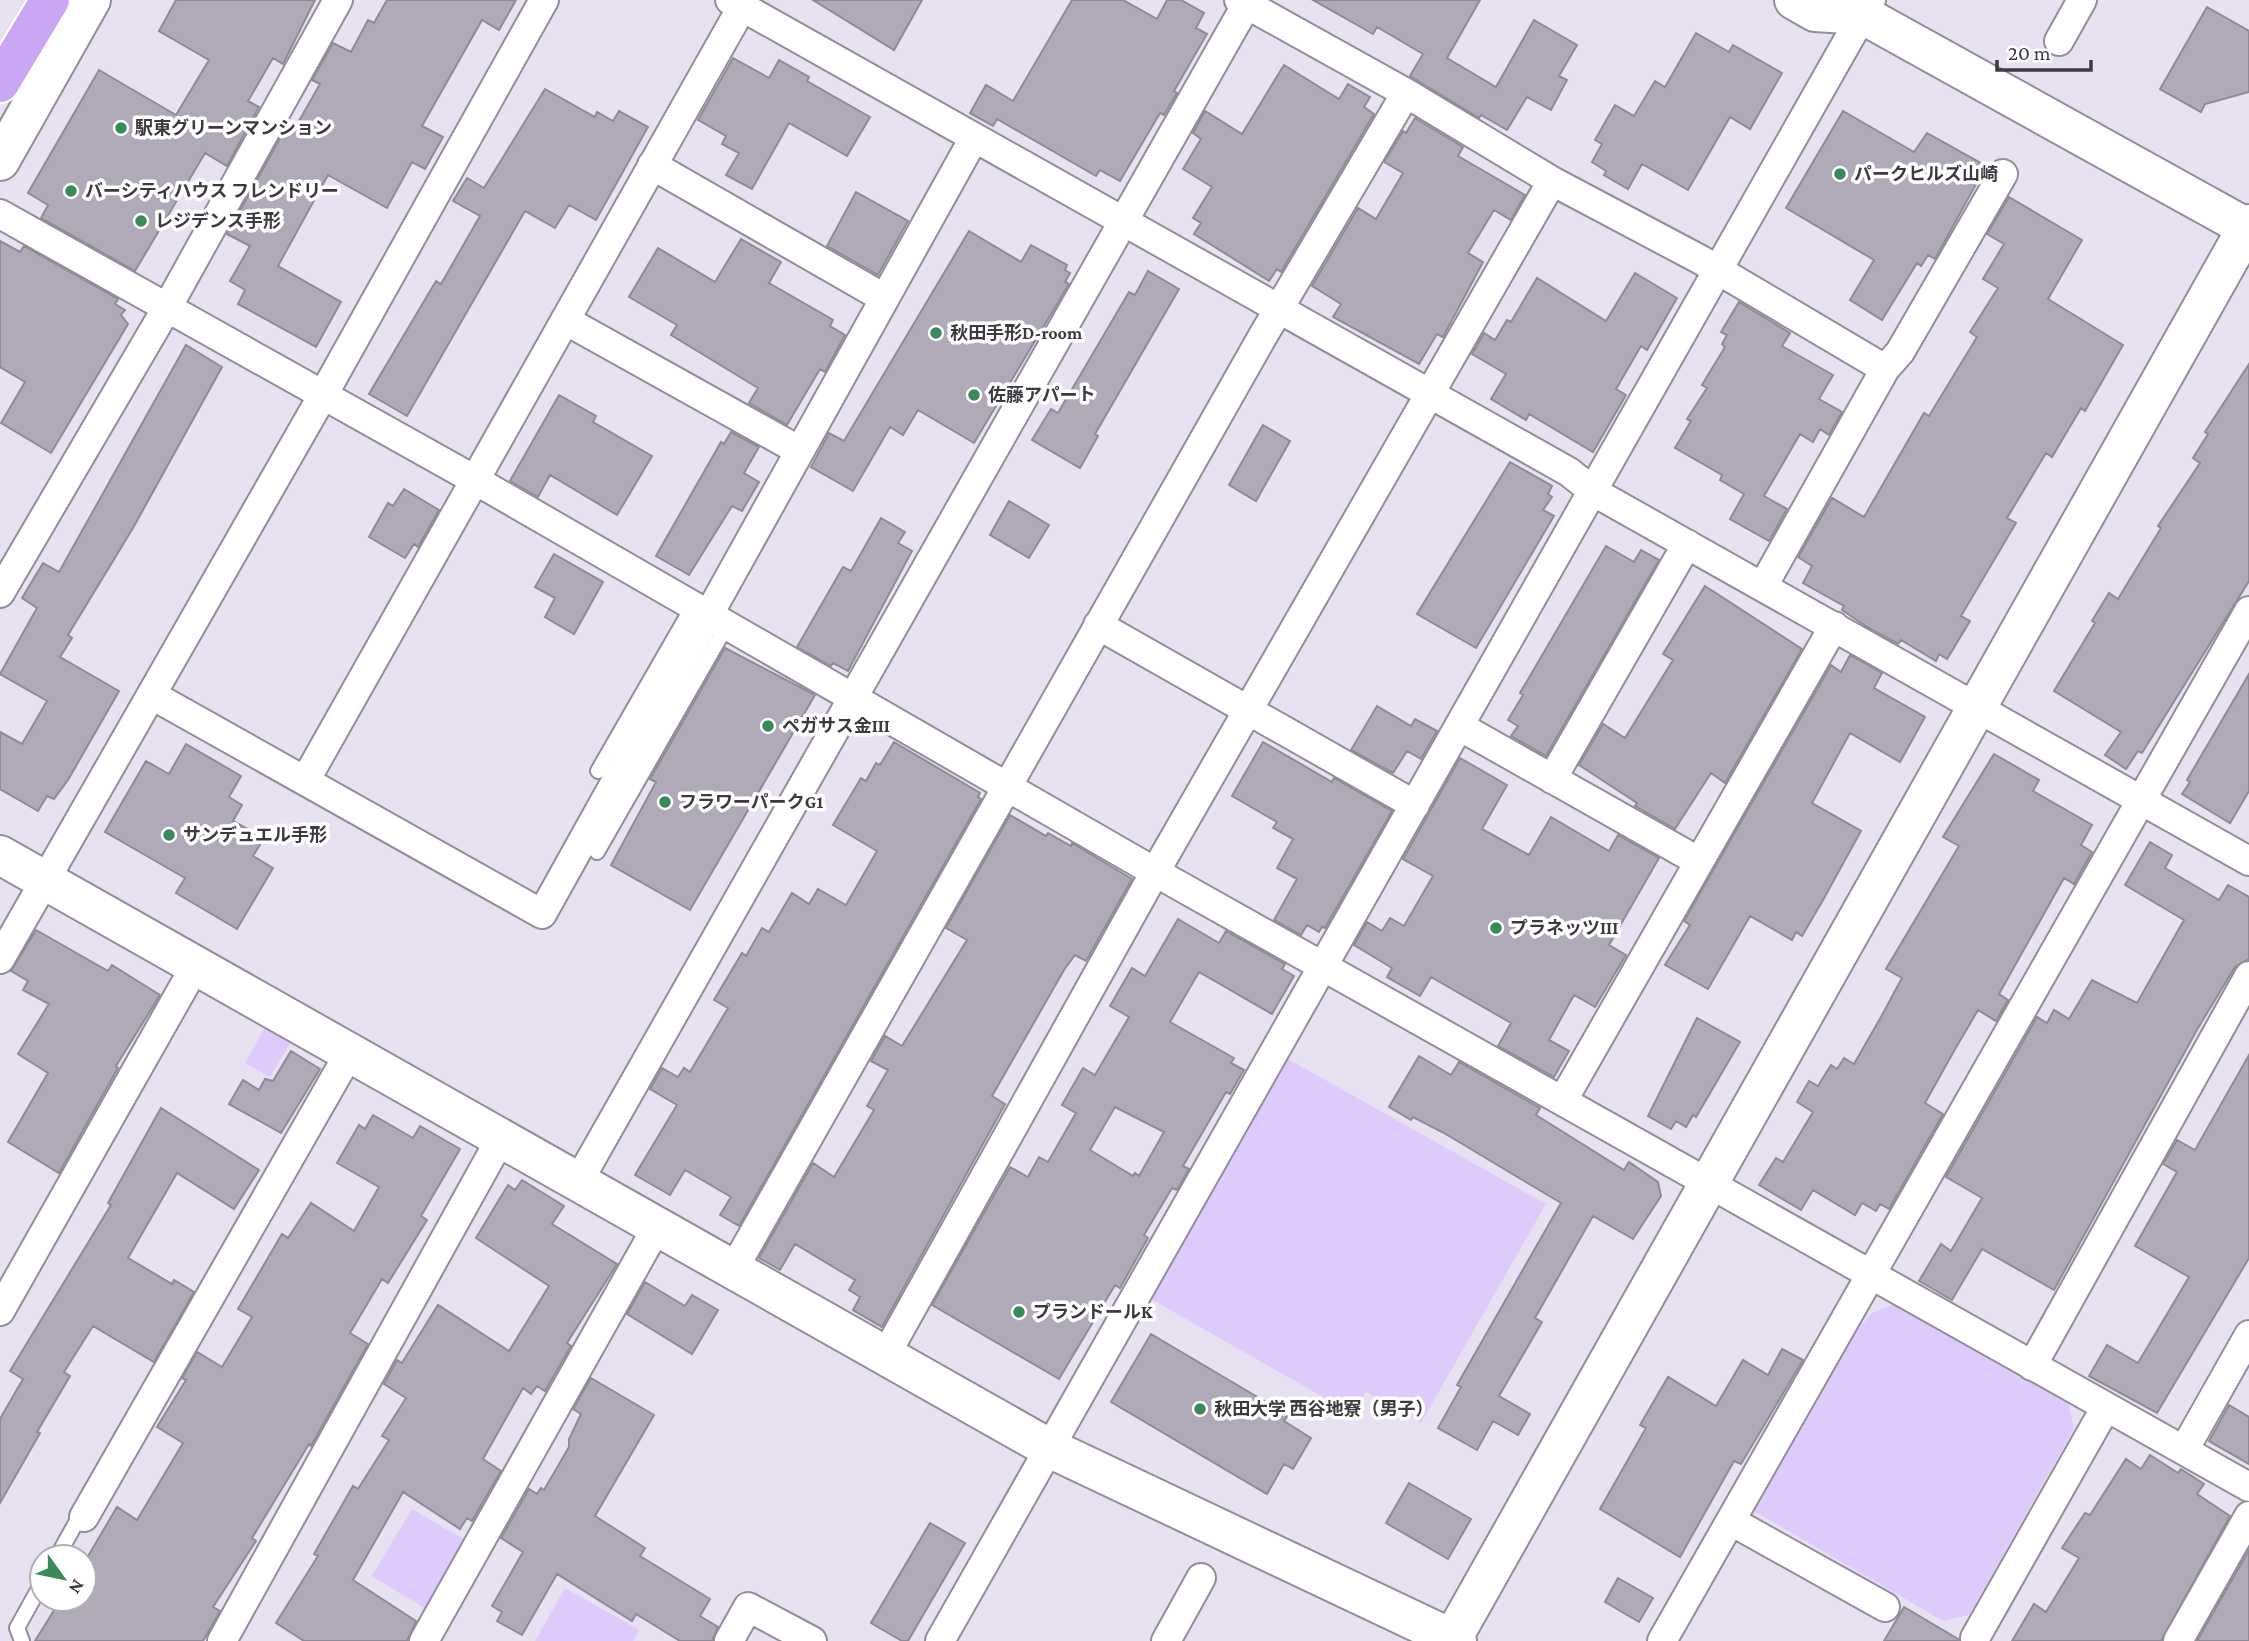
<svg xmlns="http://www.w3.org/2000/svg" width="2249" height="1641" font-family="'Crimson Pro','Noto Sans JP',serif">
	<rect width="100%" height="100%" fill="#e8e1f2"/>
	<path fill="#dfcbfb" d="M265,1028L290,1043L270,1077L245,1063Z
		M1288,1059L1546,1204L1421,1423L1366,1392L1353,1414L1151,1299Z
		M1897,1303L2069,1404L2074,1429L1969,1615L1943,1621L1754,1511L1855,1333L1872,1313Z
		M412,1509L472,1544L431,1612L372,1576Z
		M565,1588L639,1630L633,1641H535Z"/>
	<path fill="#afa9b8" stroke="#908998" stroke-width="2" fill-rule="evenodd" d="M176,0H315L283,64L273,58L248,101L259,107L227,166L205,153L135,271L41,218L48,205L28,193L99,70L176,115L209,60L159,31Z
		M387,0H516L499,30L482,20L422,126L443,137L425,169L412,162L387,208L328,175L278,266L341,302L316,347L238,304L245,290L230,281L250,246L227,234L288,124L295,128L320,84L312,80L333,43L351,52L368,20L374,23Z
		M813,0H922L894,50Z
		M1072,0H1123L1157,19L1167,0H1181L1204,13L1196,28L1207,34L1174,91L1177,93L1164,115L1160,113L1120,181L1100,170L1096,176L997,119L993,126L970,113L986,85L1013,101Z
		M1313,0H1480L1447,58L1496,87L1534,20L1577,45L1559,76L1567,80L1551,110L1527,97L1507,130L1481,115L1479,118L1410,76L1423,54L1377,27L1373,34Z
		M2207,7L2249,31V92L2205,104L2201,112L2160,89Z
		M1696,33L1729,52L1733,45L1782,73L1750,129L1730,117L1688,190L1642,164L1628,189L1604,175L1606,171L1592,162L1602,144L1595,140L1615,105L1634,116L1655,81L1665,87Z
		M733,58L769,78L779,60L809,77L807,81L870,117L847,156L789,123L752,189L726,175L739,153L722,144L726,136L698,120Z
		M1284,65L1339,99L1348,84L1370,97L1364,107L1374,114L1281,272L1277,269L1269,281L1194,234L1201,223L1193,218L1212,187L1183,169L1201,139L1193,133L1205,111L1242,134Z
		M545,89L595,117L597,112L613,121L619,111L648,127L596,220L569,205L555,228L525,211L407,416L369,394L436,281L441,284L480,216L453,201L467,178L484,188Z
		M1843,111L1914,152L1927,133L1986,166L1935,259L1928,255L1921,266L1917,263L1882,320L1850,300L1874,260L1786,208Z
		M1415,118L1463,147L1458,156L1525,195L1511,220L1494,210L1468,253L1483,262L1443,337L1437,334L1419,364L1333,317L1341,304L1312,286L1358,208L1376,219L1403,173L1384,162L1403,131L1406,133Z
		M856,192L908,221L878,275L827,246Z
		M2009,197L2082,240L2048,299L2123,345L2085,411L2081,408L2052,457L2046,453L2007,518L2016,523L1961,616L1970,621L1947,659L1939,654L1936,661L1901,640L1898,644L1867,627L1842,610L1844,606L1803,583L1812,566L1798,557L1832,498L1864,517L1924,413L1929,416L1977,337L1970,332L1998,288L1983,279L2004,244L1987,234Z
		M969,231L1021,262L1031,245L1067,265L1065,270L1070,273L1065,282L1069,284L974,443L918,410L903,435L890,427L853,491L811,467L829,433L844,441Z
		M741,239L781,262L769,283L833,320L830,326L845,335L825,372L820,369L787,425L749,403L758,388L671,335L677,325L629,297L658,248L715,282Z
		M0,241L20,252L24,246L118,299L115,304L125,310L121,315L128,324L51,453L1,423L25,382L0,367Z
		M1148,271L1179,289L1095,434L1098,436L1080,468L1032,440L1051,409L1058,413L1129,292L1135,295Z
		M1635,273L1677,298L1647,350L1641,346L1616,389L1626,395L1593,452L1529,414L1526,420L1491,399L1506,374L1472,354L1484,333L1495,340L1507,320L1511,322L1537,278L1606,321Z
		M1739,302L1790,333L1782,346L1833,375L1819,399L1842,412L1829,435L1820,429L1813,442L1800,434L1764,496L1787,509L1769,541L1730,519L1744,494L1720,480L1722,475L1675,448L1691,421L1687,419L1707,388L1702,385L1725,347L1722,344L1727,335L1721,332Z
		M186,345L222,367L133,528L68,635L72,638L60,657L119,691L68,780L54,799L47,796L38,811L0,789V732L22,744L47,701L0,674L37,608L22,598L43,563L59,572Z
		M2249,364V581L2142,753L2138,751L2126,769L2105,755L2121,732L2054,691L2095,623L2092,621L2109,593L2118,599L2161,528L2158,526L2200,463L2193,458L2208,434L2205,432Z
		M559,395L596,416L593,422L652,456L617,515L550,475L538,497L510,481Z
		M1263,425L1290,441L1256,501L1229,485Z
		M731,432L759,447L744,473L759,482L742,511L732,506L689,575L656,556L721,442L724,444Z
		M1510,462L1552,486L1548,494L1552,497L1543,510L1554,516L1476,648L1417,614Z
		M404,489L439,510L418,547L414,544L405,558L369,537L388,503L393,506Z
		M1009,501L1049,525L1029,558L990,535Z
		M881,518L905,532L898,543L912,551L848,671L833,663L831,666L797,647L843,567L851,571Z
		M1606,546L1634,562L1641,550L1659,560L1546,756L1511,736L1518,726L1508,720L1523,695L1520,693Z
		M554,554L603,582L574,634L545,617L555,598L535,587Z
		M1705,586L1802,649L1725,783L1711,773L1675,829L1635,806L1637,803L1579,765L1603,724L1625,738L1673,660L1663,654Z
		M725,648L815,695L690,910L611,865L656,782L650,779Z
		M1850,655L1882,673L1874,688L1925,717L1900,762L1850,733L1812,803L1861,831L1823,900L1802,936L1796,932L1792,940L1750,916L1708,989L1665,965L1690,925L1684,921L1831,665L1841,672Z
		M2249,674V791L2230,823L2182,794L2190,782L2187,780Z
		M1377,706L1411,726L1415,719L1437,731L1421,759L1407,751L1393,773L1351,750Z
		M894,742L980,793L978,797L981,799L739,1226L720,1215L731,1197L685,1170L670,1195L635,1175L677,1105L650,1089L662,1068L678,1077L684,1068L690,1072L728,1008L714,1000L742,953L746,956L762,928L769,932L792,893L809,904L818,889L846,905L877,851L833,825L861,778L866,781L876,763L880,765Z
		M1263,742L1332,782L1334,778L1392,811L1325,928L1322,927L1319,932L1307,925L1301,935L1274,920L1297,879L1277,868L1293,839L1273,828L1277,822L1232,796Z
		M186,744L241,776L229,797L242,805L233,821L264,838L253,856L273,868L237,929L176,893L185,878L105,832L146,761L169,774Z
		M1994,754L2039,780L2033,791L2092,825L2081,845L2092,852L2074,884L2064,878L1999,994L2008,1000L1996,1021L1978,1010L1954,1051L1925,1103L1943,1114L1889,1209L1880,1204L1876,1211L1862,1203L1855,1215L1813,1190L1801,1210L1759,1185L1776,1158L1783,1162L1813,1112L1797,1102L1809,1081L1818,1086L1831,1065L1837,1069L1844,1058L1854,1064L1881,1017L1902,978L1886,969L1959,846L1943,837Z
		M1460,758L1507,785L1482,829L1529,855L1551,817L1609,851L1618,835L1659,858L1609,945L1626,955L1595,1007L1574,995L1549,1040L1569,1051L1554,1077L1498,1046L1511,1023L1431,977L1420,996L1387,977L1392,968L1354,945L1367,922L1382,931L1390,918L1404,926L1433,876L1403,859Z
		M1010,815L1046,836L1048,833L1071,846L1072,843L1132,879L1086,961L1075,955L1064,970L992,1096L1005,1104L882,1327L853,1310L860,1297L849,1290L855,1280L795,1244L780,1270L759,1258L813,1163L834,1177L874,1110L867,1106L888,1070L871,1061L885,1036L902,1046L967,940L946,928Z
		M2150,842L2172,855L2165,868L2219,900L2228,885L2249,897V959L2235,967L2198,1028L2054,1290L1982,1249L1952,1300L1919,1281L1941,1244L1951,1251L1982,1198L1946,1177L2037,1017L2047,1023L2054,1010L2069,1019L2092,980L2137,1003L2184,920L2125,885Z
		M1178,919L1219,943L1226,931L1285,964L1282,969L1294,976L1272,1014L1199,972L1170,1022L1234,1058L1231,1063L1244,1070L1230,1094L1226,1092L1183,1166L1189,1169L1177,1190L1172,1188L1144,1235L1148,1238L1120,1288L1115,1285L1059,1379L932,1305L1010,1167L1028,1177L1039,1157L1048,1162L1076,1113L1062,1105L1083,1068L1095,1075L1129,1017L1110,1006L1132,968L1145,976ZM1115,1107L1164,1132L1139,1176L1135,1173L1133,1176L1090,1150Z
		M36,930L108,971L112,965L160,995L116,1066L118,1068L59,1173L8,1142L48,1073L18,1054L49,1004L23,990L28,981L11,971Z
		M1697,1018L1740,1042L1696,1117L1693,1115L1686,1127L1676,1121L1671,1129L1648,1116Z
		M291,1051L320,1069L281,1133L229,1104L243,1080L259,1090L265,1079L273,1081Z
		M2249,1055V1258L2157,1413L2089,1376L2107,1345L2138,1363L2189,1277L2135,1246L2177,1172L2163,1164L2177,1140L2195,1150Z
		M1419,1056L1451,1075L1459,1062L1540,1108L1536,1115L1624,1170L1629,1162L1658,1182L1661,1196L1633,1239L1593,1216L1535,1318L1542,1322L1499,1396L1530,1414L1518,1435L1493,1421L1477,1450L1438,1428L1461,1387L1457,1385L1561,1203L1444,1133L1413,1117L1411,1120L1389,1107Z
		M161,1108L259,1170L234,1209L177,1173L128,1258L172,1284L174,1280L194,1292L154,1362L93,1326L64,1372L70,1376L37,1432L40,1433L0,1503V1419L23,1379L10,1371L111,1205L108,1203Z
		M373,1115L413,1138L420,1126L460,1149L421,1216L427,1220L388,1283L382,1279L350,1333L368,1344L311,1446L309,1444L252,1538L256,1541L213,1607L220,1611L203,1641H35L61,1599H84V1563L117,1507L137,1520L183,1443L157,1427L186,1380L182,1378L197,1352L222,1367L252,1317L238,1309L282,1234L288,1238L311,1203L354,1231L379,1187L337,1163L359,1125L365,1129Z
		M522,1180L564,1206L552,1224L617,1264L567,1343L571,1346L545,1391L537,1386L531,1394L523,1388L483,1459L501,1471L472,1521L467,1518L460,1529L403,1492L353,1580L416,1621L407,1641H304L276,1623L318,1556L314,1554L353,1486L358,1489L389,1440L382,1436L406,1398L384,1384L397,1360L402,1363L438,1305L509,1351L549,1286L476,1238L508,1185L515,1190Z
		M645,1282L685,1306L692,1295L718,1310L692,1354L627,1314Z
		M1151,1334L1288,1415L1284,1421L1311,1438L1293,1469L1284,1464L1267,1494L1111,1402Z
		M1782,1349L1803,1360L1741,1464L1734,1461L1680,1557L1600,1509L1646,1428L1640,1425L1668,1377L1716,1406L1743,1360L1768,1375Z
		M591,1378L654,1415L595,1516L645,1548L640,1556L710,1599L700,1616L718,1627L712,1641H680L636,1614L632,1621L557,1574L522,1635L497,1621L502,1612L492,1606L523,1552L501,1538L529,1489L537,1494L541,1488L544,1490L569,1447V1439L581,1414L573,1409Z
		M2229,1405L2249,1417V1464L2209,1441Z
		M2150,1455L2178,1473L2181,1469L2204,1484L2197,1494L2230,1516L2161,1641H2012L2034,1604L2046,1612L2079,1558L2062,1548L2085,1513L2090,1515L2126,1459L2141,1469Z
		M1409,1483L1471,1519L1448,1559L1386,1523Z
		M930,1523L965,1543L908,1641H902L871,1623Z
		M2249,1550V1641H2197Z
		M1618,1578L1653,1598L1639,1622L1605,1602Z
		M1904,1607L1958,1639L1959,1641H1884Z"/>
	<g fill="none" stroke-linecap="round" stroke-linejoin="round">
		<defs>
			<path id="lane" d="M598,771L693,606
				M597,852L727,625
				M57,1557L77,1521L84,1517
				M22,1641L17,1628L42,1583"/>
			<path id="street" d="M730,0L1569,472L1594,492L2249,861
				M1239,0L1406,93L1552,181L1701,260L1885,369
				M2059,41L2082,0
				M652,165L884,298
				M0,214L475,480L1155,872L2249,1487
				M565,320L800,451
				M1763,586L1885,369L1900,352L2003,174
				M0,593L168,306L338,0
				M1098,625L1415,805
				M152,695L542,914L974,138
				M1459,726L1698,861
				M1552,779L1687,544
				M305,781L742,7
				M0,959L323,395L544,0
				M1563,1100L1834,626
				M578,1182L1249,0
				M733,1270L1264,334L1406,93
				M0,1311L196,965
				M885,1356L1155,872L1552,181
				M2032,1366L2249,976
				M2184,1450L2249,1335
				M84,1517L350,1052
				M1731,1521L1885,1607
				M1975,1638L2106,1407
				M222,1641L501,1138
				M424,1641L657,1227
				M729,1641L748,1607L812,1641
				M940,1641L1871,0
				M1166,1641L1201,1578
				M1662,1641L2249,611
				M2178,1641L2249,1516"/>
			<path id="secondary" d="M1794,0L1815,12L1863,15
				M1852,0L1863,15L2249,229
				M0,161L91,0
				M0,855L1047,1447L1457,1641
				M1451,1641L2249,224"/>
			<path id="highway" d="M0,83L50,0"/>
		</defs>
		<use href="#lane" stroke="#938c9b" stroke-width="18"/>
		<use href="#street" stroke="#938c9b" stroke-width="32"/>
		<use href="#secondary" stroke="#938c9b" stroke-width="42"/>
		<use href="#highway" stroke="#fff" stroke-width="42"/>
		<use href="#lane" stroke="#fff" stroke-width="14"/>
		<use href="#street" stroke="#fff" stroke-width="28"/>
		<use href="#secondary" stroke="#fff" stroke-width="38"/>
		<use href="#highway" stroke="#caa7f4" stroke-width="38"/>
	</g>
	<g fill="#3a895a" stroke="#fff" stroke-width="2.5">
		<circle cx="121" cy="128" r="7"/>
		<circle cx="1840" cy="174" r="7"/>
		<circle cx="71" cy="191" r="7"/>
		<circle cx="141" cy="221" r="7"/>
		<circle cx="936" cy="333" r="7"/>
		<circle cx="974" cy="395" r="7"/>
		<circle cx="768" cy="726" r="7"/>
		<circle cx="665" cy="802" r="7"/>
		<circle cx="169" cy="835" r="7"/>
		<circle cx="1496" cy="928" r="7"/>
		<circle cx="1019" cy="1312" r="7"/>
		<circle cx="1200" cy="1409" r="7"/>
	</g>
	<g text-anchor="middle" stroke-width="7" stroke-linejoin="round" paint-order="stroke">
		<g font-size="18" font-weight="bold" fill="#3c393f" stroke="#fff" text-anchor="start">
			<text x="135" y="134">駅東グリーンマンション</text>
			<text x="1854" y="180">パークヒルズ山崎</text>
			<text x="85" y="197">バーシティハウス フレンドリー</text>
			<text x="155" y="227">レジデンス手形</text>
			<text x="950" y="339">秋田手形D-room</text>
			<text x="988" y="401">佐藤アパート</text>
			<text x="782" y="732">ペガサス金III</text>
			<text x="679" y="808">フラワーパークG1</text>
			<text x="183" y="841">サンデュエル手形</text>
			<text x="1510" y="934">プラネッツIII</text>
			<text x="1033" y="1318">プランドールK</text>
			<text x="1214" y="1415">秋田大学 西谷地寮（男子）</text>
		</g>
	</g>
	<g transform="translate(63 1578) rotate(123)"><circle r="33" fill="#ffffff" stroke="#b1b0b2" stroke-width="2"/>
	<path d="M0-5L12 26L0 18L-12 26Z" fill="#3a895a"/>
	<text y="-10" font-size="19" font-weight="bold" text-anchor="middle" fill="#3c393f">N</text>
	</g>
	<path d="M1997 60v10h94v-10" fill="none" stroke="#3c393f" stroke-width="3.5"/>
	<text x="2008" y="60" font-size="21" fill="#3c393f" stroke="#ffffff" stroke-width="5" paint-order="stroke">20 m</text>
</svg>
